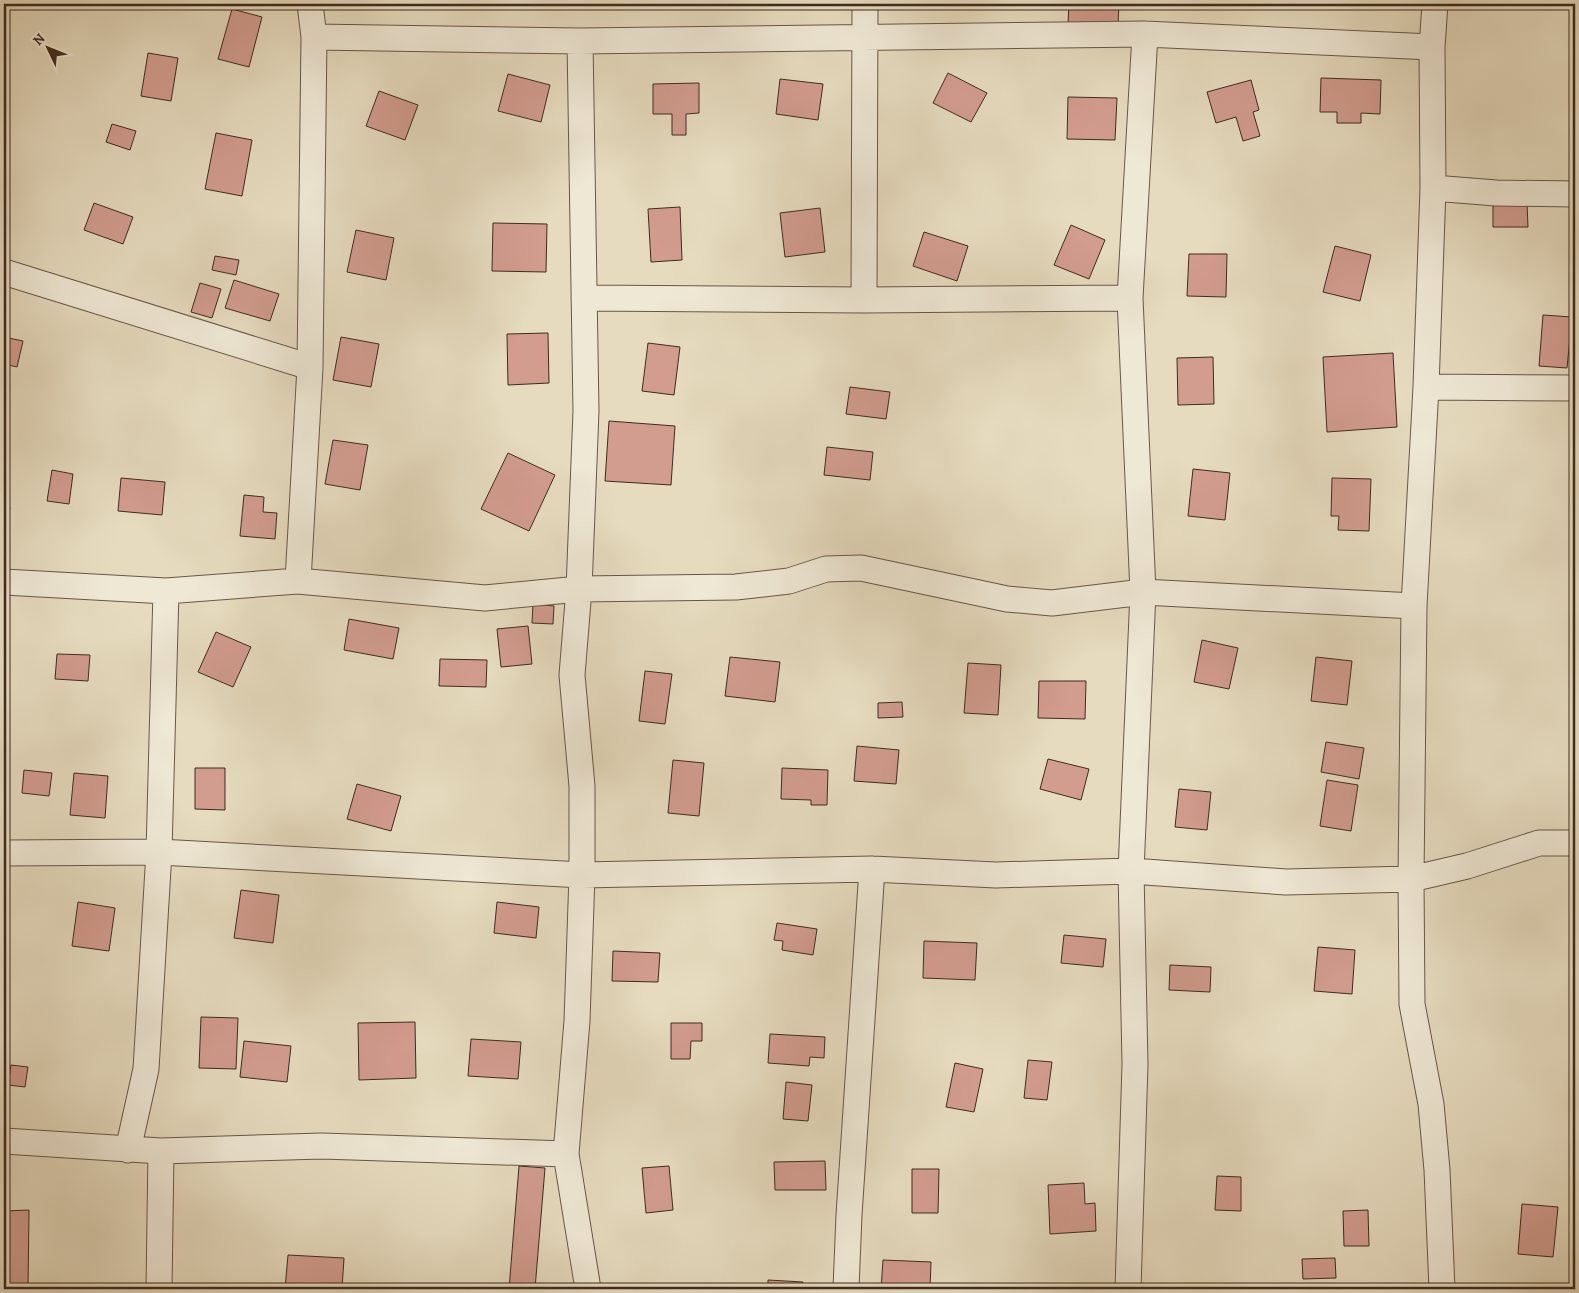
<svg xmlns="http://www.w3.org/2000/svg" width="1579" height="1293" font-family="Alegreya,serif">
	<rect width="100%" height="100%" fill="#e6dbbf"/>
	<filter id="stains"><feTurbulence type="fractalNoise" baseFrequency=".004" numOctaves="4"/><feColorMatrix values="0 0 0 0 .2 0 0 0 0 .09 0 0 0 0 .02 0 0 0 .5 -.17"/></filter>
	<radialGradient id="worn" r=".72"><stop offset=".6" stop-color="#630" stop-opacity="0"/><stop offset="1" stop-color="#630" stop-opacity=".3"/></radialGradient>
	<path fill="#d29c8f" stroke="#3e2b20" d="M1069,4H1119L1118,26L1068,24Z
		M232,9L262,17L249,67L218,59Z
		M148,53L178,58L171,101L141,96Z
		M948,73L987,93L971,122L933,103Z
		M508,74L550,85L541,122L498,111Z
		M1321,78L1381,80L1380,114L1361,113V123H1337V112H1320Z
		M780,79L823,84L818,120L776,114Z
		M1251,80L1259,110L1253,112L1260,136L1243,141L1236,117L1216,123L1207,92Z
		M699,83V113L686,114V135H672V114H653V84Z
		M379,91L418,105L405,140L366,126Z
		M1068,97L1117,98L1115,140L1067,139Z
		M112,124L136,131L130,150L106,142Z
		M216,133L252,140L242,196L205,189Z
		M94,203L133,217L123,244L84,230Z
		M1527,203L1528,227H1493V204Z
		M680,207L682,260L651,262L648,209Z
		M820,208L825,252L785,257L780,213Z
		M493,223L547,224L546,272L492,271Z
		M1071,225L1105,240L1089,279L1054,265Z
		M356,230L394,238L386,280L347,272Z
		M924,232L968,246L957,281L913,266Z
		M1335,246L1371,255L1360,301L1323,292Z
		M1189,254H1227L1226,297L1187,296Z
		M215,256L239,260L236,275L212,270Z
		M234,280L279,294L270,321L225,308Z
		M200,283L221,289L212,318L191,312Z
		M1543,315L1572,317L1567,368L1539,366Z
		M548,333L549,383L508,385L507,334Z
		M4,337L23,341L17,367L4,364Z
		M341,337L379,344L371,387L333,380Z
		M648,343L680,347L674,395L642,391Z
		M1393,353L1397,427L1327,432L1323,357Z
		M1213,357L1214,404L1178,405L1177,358Z
		M850,387L890,392L886,419L846,414Z
		M609,421L675,426L671,485L605,481Z
		M333,440L368,445L360,490L325,484Z
		M827,447L873,452L870,480L824,475Z
		M508,453L555,475L529,531L481,509Z
		M1193,469L1230,473L1225,520L1188,516Z
		M52,470L73,474L69,504L47,501Z
		M121,478L165,482L162,515L118,511Z
		M1332,478L1371,479L1369,531L1338,530L1339,516H1331Z
		M244,495L264,497L263,512L277,513L275,539L240,536Z
		M4,506L10,508L4,527Z
		M533,604L554,606L553,624L532,623Z
		M349,619L399,628L393,659L344,650Z
		M528,626L532,664L501,667L497,629Z
		M216,632L251,647L233,687L198,672Z
		M1202,640L1238,648L1229,689L1194,682Z
		M57,654L90,655L88,681L55,679Z
		M730,657L780,662L775,702L725,696Z
		M1316,657L1352,661L1347,705L1311,701Z
		M440,659L487,660L486,687L439,686Z
		M968,663L1001,665L998,715L964,713Z
		M645,671L672,674L665,724L639,721Z
		M1039,681H1086L1085,719L1038,718Z
		M902,702L903,717L878,718V703Z
		M1326,742L1364,748L1359,779L1321,772Z
		M857,746L899,750L896,784L854,781Z
		M1048,759L1089,769L1081,800L1040,789Z
		M673,760L704,763L699,816L668,813Z
		M195,768H225V810L195,809Z
		M782,768L828,770L827,805H811V800L781,799Z
		M24,770L52,773L49,796L22,793Z
		M74,773L108,776L105,818L70,815Z
		M1327,780L1358,785L1351,831L1320,826Z
		M357,784L401,796L391,831L347,819Z
		M1179,789L1211,792L1207,830L1175,827Z
		M241,890L279,895L273,943L234,938Z
		M78,902L115,908L109,951L72,946Z
		M497,902L539,907L536,938L494,933Z
		M777,923L817,929L813,955L782,950L783,941L774,940Z
		M1064,935L1106,939L1103,967L1061,963Z
		M924,941L977,943L975,980L923,978Z
		M1318,947L1355,950L1352,994L1314,991Z
		M613,951L660,953L658,982L612,981Z
		M1170,965L1211,967L1210,992L1169,990Z
		M201,1017L238,1018L236,1069L199,1068Z
		M415,1022L416,1078L359,1080L358,1023Z
		M671,1023H702V1041H691L690,1059H671Z
		M770,1034L825,1037L824,1058L810,1057L809,1066L768,1063Z
		M471,1039L521,1042L518,1079L468,1076Z
		M244,1041L291,1046L287,1082L240,1077Z
		M1028,1060L1052,1062L1047,1100L1024,1098Z
		M955,1063L983,1069L974,1112L946,1107Z
		M11,1065L28,1067L25,1087L8,1085Z
		M786,1082L812,1085L808,1121L783,1119Z
		M825,1161L826,1190H775L774,1162Z
		M519,1166L545,1168L535,1289H509Z
		M669,1166L673,1210L646,1213L642,1168Z
		M912,1169H939L938,1213H912Z
		M1217,1176L1241,1177V1211L1215,1210Z
		M1084,1183L1085,1204L1095,1203L1096,1231L1050,1234L1048,1185Z
		M1522,1204L1558,1207L1553,1257L1518,1254Z
		M29,1210L28,1289H4V1211Z
		M1368,1210L1369,1246H1344L1343,1211Z
		M288,1255L344,1258L342,1289H285Z
		M1335,1258L1336,1278L1303,1279L1302,1259Z
		M883,1260L931,1262L930,1289H881Z
		M768,1280L803,1282V1289H768Z"/>
	<g fill="none" stroke-linecap="round" stroke-linejoin="round">
		<defs>
			<path id="street" d="M1435,4L1432,47L1433,188L1426,387L1414,606L1411,879L1412,1004L1431,1104L1437,1170L1442,1289
				M314,37L580,41L1145,34L1432,47
				M580,41L586,411L579,589L572,675L582,786V875L577,1021L566,1154L588,1289
				M1433,188L1496,193L1575,194
				M4,272L310,367
				M584,298L864,300L1130,298
				M864,300L865,4
				M1426,387L1575,388
				M298,581L310,367L314,37L310,4
				M4,582L166,591L298,581L485,598L579,589L736,587L789,581L826,569L861,568L1007,599L1052,603L1143,592L1414,606
				M4,853L159,852L582,875L872,869L996,875L1131,871L1286,882L1411,879L1467,866L1539,843H1575
				M4,1141L161,1151L322,1146L566,1154
				M128,1150L146,1069L159,852L166,591
				M159,1289L161,1151
				M846,1289L849,1215L872,869
				M1128,1289L1135,1064L1131,871L1143,592L1130,298L1145,34"/>
		</defs>
		<use href="#street" stroke="#685748" stroke-width="27"/>
		<use href="#street" stroke="#efe8d5" stroke-width="25"/>
	</g>
	<rect width="1579" height="1293" fill="none" stroke="#e6dbbf" stroke-width="20"/>
	<rect x="5" y="5" width="1569" height="1283" fill="none" stroke="#3e2b20" stroke-width="2.5"/>
	<rect x="10" y="10" width="1559" height="1273" fill="none" stroke="#3e2b20"/>
	<g transform="translate(48 48) rotate(313)" stroke="#efe8d5" stroke-width="4" paint-order="stroke">
	<path d="M0-4L9 19L0 12L-9 19Z" fill="#3e2b20"/>
	<text y="-8" font-size="14" font-weight="bold" text-anchor="middle" fill="#3e2b20">N</text>
	</g>
	<rect width="100%" height="100%" filter="url(#stains)"/>
	<rect width="100%" height="100%" fill="url(#worn)"/>
</svg>
